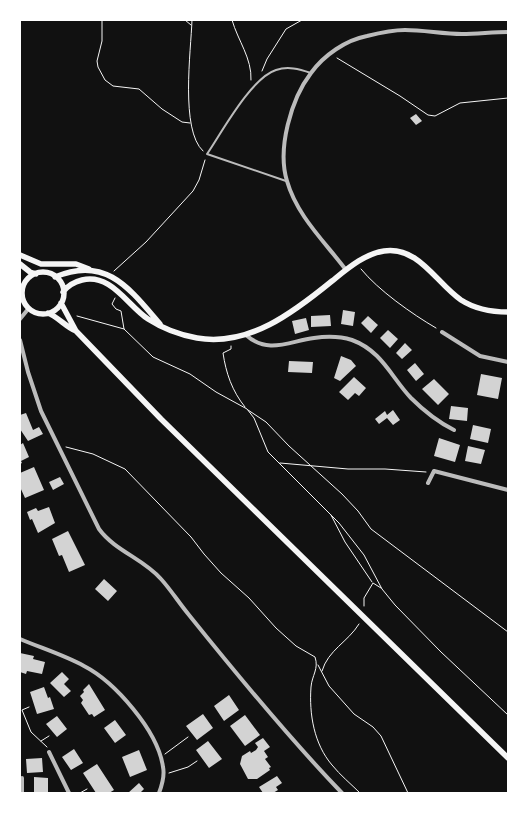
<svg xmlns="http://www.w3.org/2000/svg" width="528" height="813" font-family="Overpass,sans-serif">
	<rect width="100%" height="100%" fill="#111"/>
	<path fill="#d3d3d3" d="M416,114L422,121L416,125L410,118Z
		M343,310L355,312L353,326L341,324Z
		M330,315L331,326L311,327V316Z
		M368,316L378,325L371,333L361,323Z
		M306,318L309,330L295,334L292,321Z
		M388,330L398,339L390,348L380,338Z
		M405,343L412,350L402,359L396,353Z
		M341,356L351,360L356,366L340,381L334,378Z
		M289,361L313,362L312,373L288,372Z
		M415,363L424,374L416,381L407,370Z
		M481,374L502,378L498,399L477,395Z
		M354,377L366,388L359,396L355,393L348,400L339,392Z
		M434,379L449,394L438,405L422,389Z
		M451,406L468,408L467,421L449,419Z
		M393,410L400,420L393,425L387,418L379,424L375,419L385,411L387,415Z
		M26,413L33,430L39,427L43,434L28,441L20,429V415Z
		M473,425L491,429L488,443L470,439Z
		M439,438L460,445L455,462L434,456Z
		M23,443L29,457L21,461L22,463L20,464V445Z
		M468,446L485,450L481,464L465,461Z
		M34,467L44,490L25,498L20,487V473Z
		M60,477L64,484L53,490L49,482Z
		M49,507L55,523L38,533L32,519L30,520L27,512L36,508L38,511Z
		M68,531L85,565L69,572L62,555L59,556L52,539Z
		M104,579L117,591L108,601L95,589Z
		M20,653L34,656L33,659L45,662L42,674L27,671L26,674L20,672Z
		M62,672L69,679L64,684L71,691L64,697L50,683Z
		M89,684L105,710L94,717L92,714L89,715L81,703L83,700L80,696L84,692L83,690Z
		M44,687L48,698L50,697L54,709L37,714L30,692Z
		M229,695L239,710L224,721L214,706Z
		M203,714L213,728L197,740L186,726Z
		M245,715L260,735L245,746L230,726Z
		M57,716L67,729L57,737L46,724Z
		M115,720L126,735L115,743L104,728Z
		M263,738L270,747L264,751L268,757L265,759L271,767L269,768L270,770L257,779H248L240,764L242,756L250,751L251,753L256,750L258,747L255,743Z
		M208,741L222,759L209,768L196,750Z
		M74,749L83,763L71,770L62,757Z
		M139,750L147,770L130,777L122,757Z
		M42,758L43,772L27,773L26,759Z
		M97,764L114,790L109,793H96L83,773Z
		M277,776L282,783L276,787L278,790L273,793H263L259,787Z
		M34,777L48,778V792H34Z
		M139,783L144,789L140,793H128Z"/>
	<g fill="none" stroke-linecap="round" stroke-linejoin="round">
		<path stroke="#f5f5f5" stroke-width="1" d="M102,20V41L97,61L98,67L105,80L113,86L139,89L162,109L182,122L190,123
			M185,20L191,25
			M192,20C191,51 180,130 203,151
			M232,20C238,41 252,58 251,80
			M337,58L400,96L428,115L435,116L460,103L508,98
			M262,71L267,59L286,29L302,20
			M361,269C378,290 412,314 436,328
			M114,271L146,242L193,191L199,180L205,160
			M115,298L112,304L116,309L121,311L124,329L153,357L190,374L216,392L247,409L254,418L268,452L339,523L364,555L382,589L395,605L441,652L508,715
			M77,316L124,329
			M231,346V349L223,353C226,373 232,391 245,407
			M248,410L266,422L289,446L342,494L358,511L371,529L508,632
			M66,447L93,454L125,469L191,537L204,554L221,573L249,598L276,628L296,646L315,657C319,669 312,675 311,687C309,714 314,744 332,765C340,775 351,784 360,793
			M280,463L348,469H385L426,472
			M331,515L345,542L372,582
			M364,606V598L373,583L381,588
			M318,665L329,686L354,714L373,727L381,736L408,793
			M322,671C328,650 348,642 359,624
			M29,707L22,710L31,732L47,747
			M41,741L49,736
			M165,754L188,737
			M169,773L188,767L197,761
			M80,793L87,789"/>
		<path stroke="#bcbcbc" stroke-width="2" d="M286,181L207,154C222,132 251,78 276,70C288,66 299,69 311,73"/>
		<path stroke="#bcbcbc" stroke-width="4" d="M346,270C325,242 297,216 287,181C277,149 291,99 311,73C324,55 346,40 367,36C379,33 393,30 405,30C424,30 443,34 462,34C477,34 493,32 508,32
			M20,319L29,308
			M442,332L480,356L508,362
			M246,335C268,355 290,341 314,338C328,336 339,336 352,340C382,351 391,377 411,398C423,410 438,422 454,430
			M20,340L28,372L41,411L99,529C115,551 144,559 161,579C171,590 179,603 189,615C238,676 288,737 342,793
			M428,483L434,471L508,490
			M20,639C41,648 64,655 84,666C115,682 158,731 163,767C165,776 162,785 159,793
			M49,752L69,793
			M22,778V793"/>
		<path stroke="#f5f5f5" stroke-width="5.5" d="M20,255L41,264H76L89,269
			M20,264L30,272L36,274
			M22 293a21 21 0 1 1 42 0a21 21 0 1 1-42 0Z
			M55,277C106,255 130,289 160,324
			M63,292C68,285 74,282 82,280C111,273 127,305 148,319C162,328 180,335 197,338C249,347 294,312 332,281C347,269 364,254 384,251C419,246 436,283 461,300C475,309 492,312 508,312
			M61,303L76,331L161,419L508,758
			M48,313C58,317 66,327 76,331"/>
	</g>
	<rect width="528" height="813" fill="none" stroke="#ffffff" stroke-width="42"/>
</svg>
